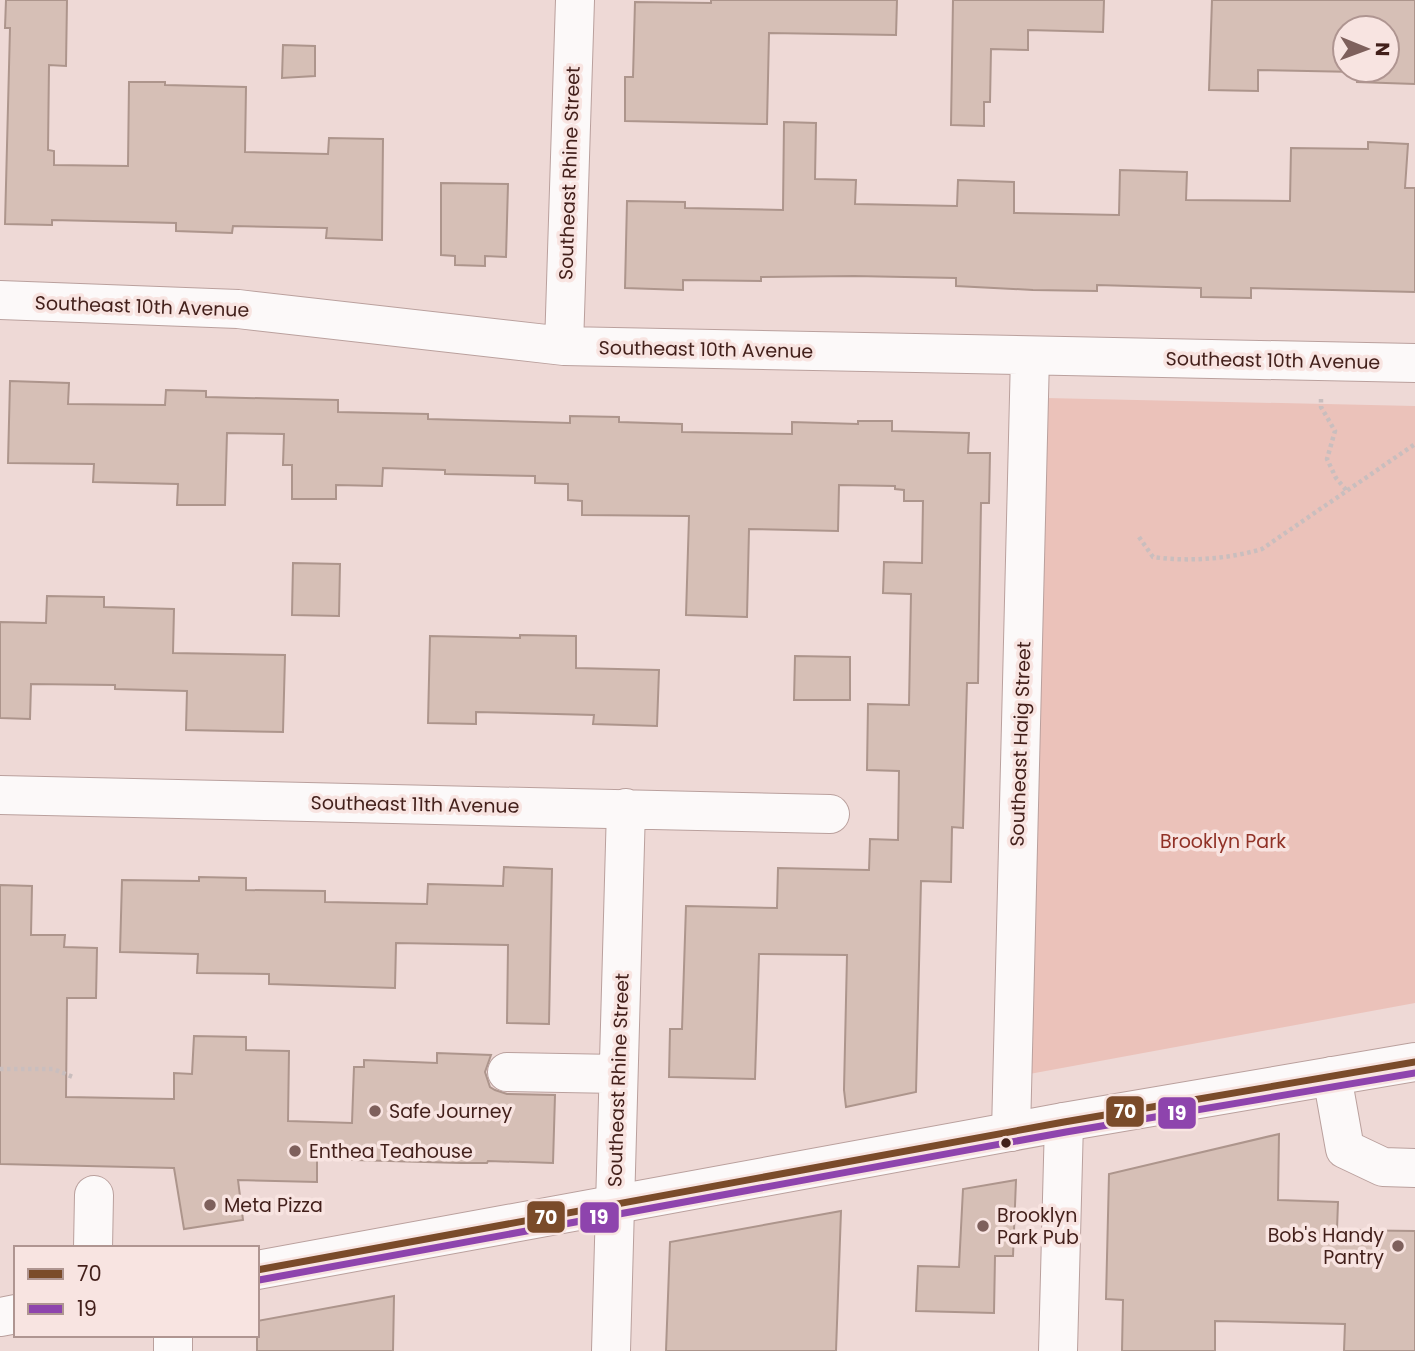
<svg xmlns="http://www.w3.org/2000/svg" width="1415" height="1351" font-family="Poppins,sans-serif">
	<rect width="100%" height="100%" fill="#eed9d6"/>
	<path fill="#ebc2ba" d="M1046,398L1415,406V1003L1024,1075Z"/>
	<path fill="#d6bfb6" stroke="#ad958c" stroke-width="2" fill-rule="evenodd" d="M6,0H67L66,66L49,65L48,150L54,151V165L128,166L129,82H165V85L246,87L245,152L328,154L329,138L383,139L382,240L326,238L327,228L233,226L232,233L176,231V223L52,220V225L5,224L10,28H5Z
		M711,0H897L896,35L769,33L767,124L625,121V77H633L635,2L711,3Z
		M953,0H1104L1103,32L1028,30V50L991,49L990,102H984V126L951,125Z
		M1212,0H1415V84L1357,82V72L1258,70V91L1209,90ZM1345,28H1387V70H1345Z
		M283,45L315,46V76L282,78Z
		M784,122L816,123L815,179L856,180L855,204L957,206L958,180L1014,182V213L1119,215L1120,170L1187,172L1186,200L1290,201L1291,148L1368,149V142L1408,144L1405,188H1415V292L1251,288V298L1201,297V288L1097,285V291L1033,290L956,286V278L854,276L761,277V281L683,280V290L625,288L627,201L685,202V208L783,210Z
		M441,183L508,184L506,257L485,256V266L455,265V256L441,255Z
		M10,381L69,383L68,404L165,405L166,390L206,391V397L338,400V412L428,414V419L570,423V416L619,417V422L682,424V432L792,434V422L858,424V421H892V431L969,433L968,453H990L989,503H981L978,683H967L963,828L952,827L951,882L921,881L916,1092L846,1107L844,1090L847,955L759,954L755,1079L669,1077L670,1029H682L686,906L777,908L778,868L869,870L870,839L898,840L899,771L867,770L868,704L909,705L911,594L883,593L884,562L922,563L923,501H904V490L895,489V486L839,485L838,531L749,529L747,617L686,615L689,516L582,515V501L568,500V484L535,483V476L445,474V470L383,468L382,486L336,485V499H292V465H283L284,434L227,433L225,505H177L178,484L93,482L94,464L8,463Z
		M293,563L340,564L339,616L292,615Z
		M47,596L104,597V607L174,609L173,653L285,655L283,732L186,730L187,691L115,689V685L31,684L30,719L0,718V622L46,623Z
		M520,635L576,636V668L659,670L657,726L593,724L594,715L476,712V724L428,723L430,636L520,638Z
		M795,656L850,657V700H794Z
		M504,867L552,869L549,1024L507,1023L508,945L396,943L395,988L269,984V974L197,973L198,954L120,952L122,880L199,881V877L246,878V890L325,891V902L427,904L428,884L503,886Z
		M0,885L32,886L31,935H65L64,947L97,948L96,998H67L66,1097L174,1099V1073L192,1074L194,1036L246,1037V1050L289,1051L288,1121L352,1123L354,1067H364V1060L437,1063V1053L491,1055L485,1072L490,1087L495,1090L507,1094L555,1095L553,1163L488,1161L487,1163H461L317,1159V1182L238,1180L243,1220L184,1229L174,1168L0,1164Z
		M1279,1134L1278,1200L1338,1202L1337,1230L1415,1231V1351H1344L1345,1324L1215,1321V1351H1122L1123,1300L1106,1299L1109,1174Z
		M1016,1180L1013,1256H995L994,1313L916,1311L918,1266L959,1267L963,1189Z
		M841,1211L836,1351H666L670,1242Z
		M394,1296L393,1351H257V1321Z"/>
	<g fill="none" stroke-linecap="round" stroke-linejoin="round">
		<defs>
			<path id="minor" d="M0,300L238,309L564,346L1415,363
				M564,346L575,0
				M0,795L830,814
				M507,1072L618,1074
				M1332,1076L1345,1149L1383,1167L1415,1168
				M1011,1132L1030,356
				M93,1248L94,1195
				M173,1351V1335
				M611,1351L626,808
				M1058,1351L1064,1122"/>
			<path id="major" d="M257,1270L1064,1122L1415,1062
				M0,1317L16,1314"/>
		</defs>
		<use href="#minor" stroke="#baa09d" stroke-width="40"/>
		<use href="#major" stroke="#baa09d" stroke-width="40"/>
		<path stroke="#c9bebe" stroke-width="4.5" stroke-dasharray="3.5 3.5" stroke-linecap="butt" d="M1321,399V407L1335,431L1327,459L1336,478L1347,491
			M1139,537L1153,557C1189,562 1228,559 1262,549L1415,444
			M0,1069H53L73,1077"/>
		<use href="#minor" stroke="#fcf9f9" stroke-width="38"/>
		<use href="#major" stroke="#fcf9f9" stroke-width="38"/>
		<defs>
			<path id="bus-1" d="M257,1270L1064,1122L1415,1062"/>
			<path id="bus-2" d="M259,1280L1066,1132L1415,1073"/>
		</defs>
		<use href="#bus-1" stroke="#f8e4e1" stroke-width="12"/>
		<use href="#bus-2" stroke="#f8e4e1" stroke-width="12"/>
		<use href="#bus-1" stroke="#7a4b2a" stroke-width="7"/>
		<use href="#bus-2" stroke="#8e44ad" stroke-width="7"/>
	</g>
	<g fill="#7e605c" stroke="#f8e4e1" stroke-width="2.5">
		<circle cx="375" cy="1111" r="7"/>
		<circle cx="295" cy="1151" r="7"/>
		<circle cx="210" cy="1205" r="7"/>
		<circle cx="983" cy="1226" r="7"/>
		<circle cx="1398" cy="1246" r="7"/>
	</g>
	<circle fill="#421f1a" stroke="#f8e4e1" stroke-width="2.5" cx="1006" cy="1143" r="6"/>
	<g text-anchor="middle" stroke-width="7" stroke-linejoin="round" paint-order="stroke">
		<g font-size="19" fill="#421f1a" stroke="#f8e4e1">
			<text transform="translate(569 173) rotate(-88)" y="7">Southeast Rhine Street</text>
			<text transform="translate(142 306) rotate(2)" y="7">Southeast 10th Avenue</text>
			<text transform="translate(706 349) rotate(1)" y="7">Southeast 10th Avenue</text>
			<text transform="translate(1273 360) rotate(1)" y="7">Southeast 10th Avenue</text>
			<text transform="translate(1020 744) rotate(-88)" y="7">Southeast Haig Street</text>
			<text transform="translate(415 804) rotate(1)" y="7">Southeast 11th Avenue</text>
			<text transform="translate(618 1080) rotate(-88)" y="7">Southeast Rhine Street</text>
		</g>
		<g font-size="19" fill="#903126" stroke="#f8e4e1">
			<text x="1223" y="848">Brooklyn Park</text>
		</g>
		<g font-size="19" fill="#421f1a" stroke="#f8e4e1" text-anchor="start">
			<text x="389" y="1118">Safe Journey</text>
			<text x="309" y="1158">Enthea Teahouse</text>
			<text x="224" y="1212">Meta Pizza</text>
			<text x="997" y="1222">Brooklyn<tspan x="997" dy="22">Park Pub</tspan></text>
			<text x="1384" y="1242" text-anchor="end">Bob's Handy<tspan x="1384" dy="22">Pantry</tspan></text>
		</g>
	</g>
	<g stroke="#f8e4e1" stroke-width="2.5">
		<rect x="1105" y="1095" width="40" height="33" rx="7" fill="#7a4b2a"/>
		<rect x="1157" y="1096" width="40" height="34" rx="7" fill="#8e44ad"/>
		<rect x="526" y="1200" width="40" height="34" rx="7" fill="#7a4b2a"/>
		<rect x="579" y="1201" width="41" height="33" rx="7" fill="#8e44ad"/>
	</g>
	<g font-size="19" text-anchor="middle" font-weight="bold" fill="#fff">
		<text x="1125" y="1118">70</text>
		<text x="1177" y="1120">19</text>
		<text x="546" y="1224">70</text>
		<text x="599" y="1224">19</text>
	</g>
	<rect x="14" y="1246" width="245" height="91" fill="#f8e4e1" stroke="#af9591" stroke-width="2"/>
	<rect x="28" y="1269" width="35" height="10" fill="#7a4b2a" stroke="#af9591" stroke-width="2"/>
	<text x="77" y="1281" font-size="21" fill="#421f1a">70</text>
	<rect x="28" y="1304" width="35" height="10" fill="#8e44ad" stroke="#af9591" stroke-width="2"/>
	<text x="77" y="1316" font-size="21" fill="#421f1a">19</text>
	<g transform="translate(1366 49) rotate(91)"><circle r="33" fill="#f8e4e1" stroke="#af9591" stroke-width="2"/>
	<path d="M0-5L12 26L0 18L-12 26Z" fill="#7e605c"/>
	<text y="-10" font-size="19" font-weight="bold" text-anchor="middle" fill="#421f1a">N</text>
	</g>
</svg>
